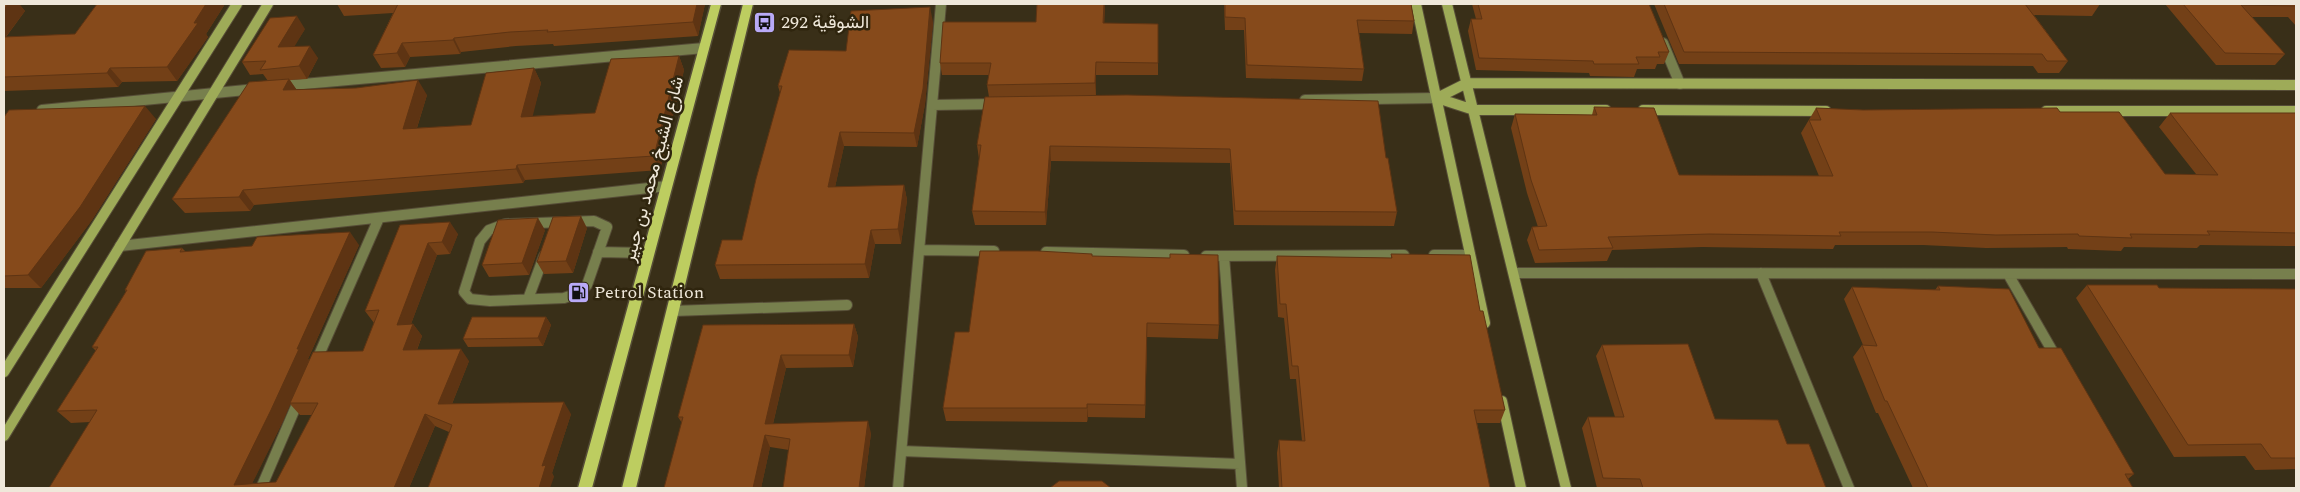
<svg xmlns="http://www.w3.org/2000/svg" width="2300" height="492" font-family="Spectral,Vazirmatn,serif">
	<rect width="100%" height="100%" fill="#392f18"/>
	<g fill="none" stroke-linecap="round" stroke-linejoin="round">
		<defs>
			<path id="lane" d="M594,221L607,227L587,285L581,292L564,298L490,301L470,299L464,292L480,241L489,230L505,224Z
				M598,252L647,253
				M528,299L544,256
				M673,311L847,305"/>
			<path id="street" d="M1663,43L1680,84
				M281,86L704,48
				M1305,100L1437,98
				M932,105L996,104
				M42,110L256,89
				M120,246L667,186
				M920,250L994,251
				M1046,252L1184,255
				M1434,255H1470
				M1206,256L1404,255
				M1224,256L1242,488
				M1514,273L2296,274
				M1761,273L1849,488
				M2008,274L2057,359
				M315,364L379,218
				M902,451L1240,464
				M261,488L300,397
				M898,488L941,4"/>
			<path id="secondary" d="M1416,4L1485,323
				M1447,4L1566,488
				M1437,98L1467,83L2296,85
				M1437,98L1474,110H1606
				M1643,110L1826,111
				M2046,111H2296
				M4,372L237,4
				M1502,401L1521,488
				M4,436L268,4"/>
			<path id="primary" d="M711,4H721L592,488H578Z
				M743,4H753L636,488H622Z"/>
		</defs>
		<use href="#lane" stroke="#564d37" stroke-width="12"/>
		<use href="#street" stroke="#564d37" stroke-width="12"/>
		<use href="#secondary" stroke="#564d37" stroke-width="12"/>
		<use href="#primary" stroke="#564d37" stroke-width="3"/>
		<use href="#lane" stroke="#777f4d" stroke-width="10"/>
		<use href="#street" stroke="#777f4d" stroke-width="10"/>
		<use href="#secondary" stroke="#9eab58" stroke-width="10"/>
		<use href="#primary" fill="#bdcd60" fill-rule="evenodd"/>
	</g>
	<path fill="#734017" fill-rule="evenodd" d="M4,4H19L25,11L6,37L75,34L97,4H225L206,34L208,37L177,81L122,82L118,87L4,91Z
		M337,4H705L698,36L554,46L553,44L516,46L461,52L460,54L410,57L405,67L381,68L373,55L393,13L344,16Z
		M1037,4H1105L1104,23L1158,24V75H1096V95L1386,158L1397,212L1394,226L1234,225L1230,163L1051,161L1046,225H975L972,211L979,159L977,145L989,97L987,85L989,75H942L940,63L1036,22Z
		M1224,4H1411L1414,21L1412,34L1359,33L1364,69L1362,81L1246,78L1244,30H1225Z
		M1472,4H1649L1669,52L1664,64H1657L1655,69H1637L1634,77L1590,76L1589,73L1476,70L1468,31L1471,19H1476Z
		M1654,4H2100L2092,16L2034,15L2068,61L2059,73H2038L2033,66L1679,64Z
		M2165,4H2296V26L2288,17H2252L2285,54L2275,65H2216Z
		M933,22L925,104L917,147L844,146L835,187L904,185L907,200L901,244H875L869,278L720,279L715,265L742,240L780,93L778,86L846,51Z
		M305,29L294,46L318,58L307,79L290,80L296,89L427,95L417,128L471,125L534,68L541,83L532,116L595,113L679,56L684,70L660,170L525,180L523,183L254,205L250,211L185,213L172,199L268,81L263,74L250,75L242,62Z
		M1594,107L1679,175L1819,176L1801,133L1816,108L1863,110L2060,112L2165,174H2196L2159,127L2170,113H2296V246L2200,245L2197,248L2124,247L2121,251L2068,249L2067,247L1986,248L1923,245H1835L1833,249L1702,247L1612,250L1607,261L1535,263L1527,240L1532,227H1538L1527,193L1511,128L1515,114L1592,115Z
		M4,117L156,119L92,220L41,288H4Z
		M400,225L458,234L450,254L437,255L411,324H413L422,336L417,350L469,361L452,404L571,414L552,473L554,477L435,426L409,488H49L90,422L71,423L57,411L96,351L92,347L126,292L125,290L182,248L186,252L359,245L308,359L309,360L363,351L374,323L365,311ZM290,404L300,415H312L276,482L252,483L283,421Z
		M587,228L573,273L544,274L537,262Z
		M545,230L529,275L489,277L482,265Z
		M1391,254L1480,311L1505,410L1500,423H1477L1490,488H1279L1277,453L1279,440L1302,441L1296,379H1290L1284,318L1278,317L1275,270L1277,256L1391,258Z
		M1092,256L1219,325L1218,339L1147,337L1145,418L1088,417L1087,422L946,421L943,408L969,332Z
		M2087,285L2159,288L2296,289V469L2255,470L2245,456L2174,457L2076,298Z
		M1938,286L2039,348L2134,474L2128,479L2133,488H1913L1878,413H1876L1853,357L1862,345H1863L1844,299L1852,287L1935,290Z
		M546,317L551,325L543,346L468,347L463,339Z
		M854,324L858,337L853,367L786,368L773,424L871,433L864,488H783L789,450L770,447L761,488H664L682,423L678,417L703,325Z
		M1602,345L1715,419L1787,444L1826,488H1597L1582,428L1588,417H1615L1596,356Z"/>
	<path fill="#5e3413" d="M8,4H19L25,11L4,39V9Z
		M206,4H225L206,34L208,37L177,81L167,67Z
		M697,4H705L698,36L693,22Z
		M1104,4H1105L1104,36L1103,23Z
		M930,7L933,22L925,104L917,147L914,133Z
		M297,16L305,29L287,59L278,47Z
		M454,38L461,52L460,54L453,40Z
		M402,43L410,57L405,67L397,53Z
		M310,46L318,58L307,79L299,66Z
		M679,56L684,70L660,170L654,156Z
		M1096,62V96L1095,83Z
		M110,68L122,82L118,87L107,73Z
		M534,68L541,83L529,131L521,117Z
		M289,79L299,93L283,90Z
		M418,80L427,95L412,143L403,129Z
		M145,106L156,119L92,220L41,288L28,275Z
		M840,132L844,146L832,201L828,187Z
		M1050,146L1051,161L1046,225L1045,212Z
		M517,165L525,180L523,183L516,169Z
		M904,185L907,200L901,244L898,229Z
		M243,190L254,205L250,211L239,197Z
		M581,216L587,228L573,273L566,261Z
		M538,218L545,230L529,275L522,263Z
		M450,222L458,234L450,254L442,242Z
		M871,230L875,244L869,278L865,264Z
		M350,232L359,245L308,359L309,361L283,421L250,488L234,485Z
		M428,243L437,255L406,337L397,325Z
		M546,317L551,325L543,346L538,338Z
		M1147,323V337L1145,418V405Z
		M413,324L422,336L412,362L403,350Z
		M854,324L858,337L853,367L849,355Z
		M461,349L469,361L447,416L438,404Z
		M781,355L786,368L770,436L765,424Z
		M564,402L571,414L552,473L554,477L550,488H539L542,466Z
		M1087,404L1088,417L1087,422Z
		M425,414L435,426L409,488H394Z
		M868,421L871,433L864,488H859Z
		M765,435L770,447L761,488H753Z"/>
	<path fill="#864a1b" stroke="#5e3413" d="M4,4H8L4,9Z
		M97,4H206L194,23H198L167,67L110,68L107,73L4,77V37L75,34Z
		M398,4H697L693,22L547,32L548,30L510,32L454,38L453,40L402,43L397,53L373,55Z
		M1037,4H1104L1103,23L1158,24V63L1096,62L1095,83L987,85L991,63H940L943,22H1036Z
		M1225,4H1411L1414,21L1357,20L1364,69L1247,65L1245,18L1225,17Z
		M1478,4H1649L1669,52H1658L1660,57H1636L1639,64H1594L1593,61L1479,58L1471,19H1482Z
		M1664,4H2025L2068,61H2047L2042,54L1684,52Z
		M2183,4H2296V6L2241,5L2285,54L2225,53Z
		M930,7L923,89L914,133L840,132L828,187L904,185L898,229L871,230L865,264L715,265L722,240H742L756,179L782,86H778L789,50L846,51L851,11Z
		M297,16L278,47L310,46L299,66L260,70L266,61L242,62L270,18Z
		M679,56L654,156L517,165L516,169L243,190L239,197L172,199L249,82L289,79L283,90L356,88L418,80L403,129L471,125L486,73L534,68L521,117L595,113L611,59Z
		M1127,95L1378,101L1386,158H1388L1397,212L1235,211L1230,149L1050,146L1045,212L972,211L981,145H977L985,97Z
		M145,106L80,207L28,275L4,276V117L9,110Z
		M1594,107L1654,108L1679,175L1833,176L1809,120H1821L1816,108L1863,110L2057,108L2060,112H2119L2165,174L2218,175L2170,113H2296V233L2207,231L2210,235L2130,234L2132,238L2079,236L2078,234L1996,235L1932,232H1839L1841,236L1709,234L1608,237L1613,248L1539,250L1532,227L1547,226L1531,180L1515,114L1597,115Z
		M581,216L566,261L537,262L553,217Z
		M538,218L522,263L482,265L498,220Z
		M450,222L442,242L428,243L397,325L413,324L403,350L461,349L438,404L564,402L542,466L546,465L539,488H428L452,425L425,414L394,488H49L97,410L57,411L98,347H92L127,290H125L146,251L182,248L180,252L252,246L257,237L350,232L297,349H299L271,410L234,485L276,482L318,403H290L313,352L363,351L379,310L365,311L400,225Z
		M980,251H1038L1092,254V256L1170,258V254L1218,255L1219,325L1147,323L1145,405L1087,404V408H943L955,332H969Z
		M1391,254L1470,255L1480,311H1483L1505,410H1474L1490,488H1282L1279,440L1305,441L1298,366H1292L1286,304H1280L1277,256L1392,258Z
		M2087,285H2157L2159,288L2296,289V458H2271L2261,444L2188,445Z
		M1938,286L2009,289L2039,348H2061L2134,474H2125L2133,488H1928L1887,401H1885L1862,345L1877,346L1852,287L1940,290Z
		M472,317H546L538,338L463,339Z
		M854,324L849,355H781L765,424L868,421L859,488H783L790,439L765,435L753,488H664L683,417H678L703,325Z
		M1688,344L1715,419L1778,420L1787,444H1809L1826,488H1643L1640,479L1603,478L1588,417H1624L1602,345Z
		M1059,481H1102L1111,488H1050Z"/>
	<defs>
		<symbol id="bus-square" viewBox="-11 -11 22 22"><rect x="-9" y="-9" width="18" height="18" rx="4" fill="#b9aaf7" stroke="#2f250e"/><path d="M-5-6H5V4H4V6H2V4H-2V6H-4V4H-5ZM-3.5-4V0h7V-4ZM-3.5 1.2v1.5H-2V1.2ZM2 1.2v1.5H3.5V1.2Z" fill="#111"/></symbol>
		<symbol id="fuel-square" viewBox="-11 -11 22 22"><rect x="-9" y="-9" width="18" height="18" rx="4" fill="#b9aaf7" stroke="#2f250e"/><path d="M-5.5-6h7V0h2V4h1.3V-2.5L3-4.5l.8-.8L6-3V5H2.5V1h-1V6h-7ZM-4.2-4.7v3.2H.2V-4.7Z" fill="#111"/></symbol>
	</defs>
	<g fill-rule="evenodd">
		<use href="#bus-square" x="752" y="10" width="25" height="25"/>
		<use href="#fuel-square" x="566" y="280" width="25" height="25"/>
	</g>
	<g text-anchor="middle" stroke-width="5" stroke-linejoin="round" paint-order="stroke">
		<g font-size="18" fill="#efe8da" stroke="#2f250e" text-anchor="start">
			<text x="781" y="28">الشوقية 292</text>
			<text x="594" y="298">Petrol Station</text>
		</g>
		<g font-size="18" fill="#efe8da" stroke="#2f250e">
			<text transform="translate(653 169) rotate(-75)" y="6">شارع الشيخ محمد بن جبير</text>
		</g>
	</g>
	<rect width="2300" height="492" fill="none" stroke="#efe8da" stroke-width="10"/>
</svg>
